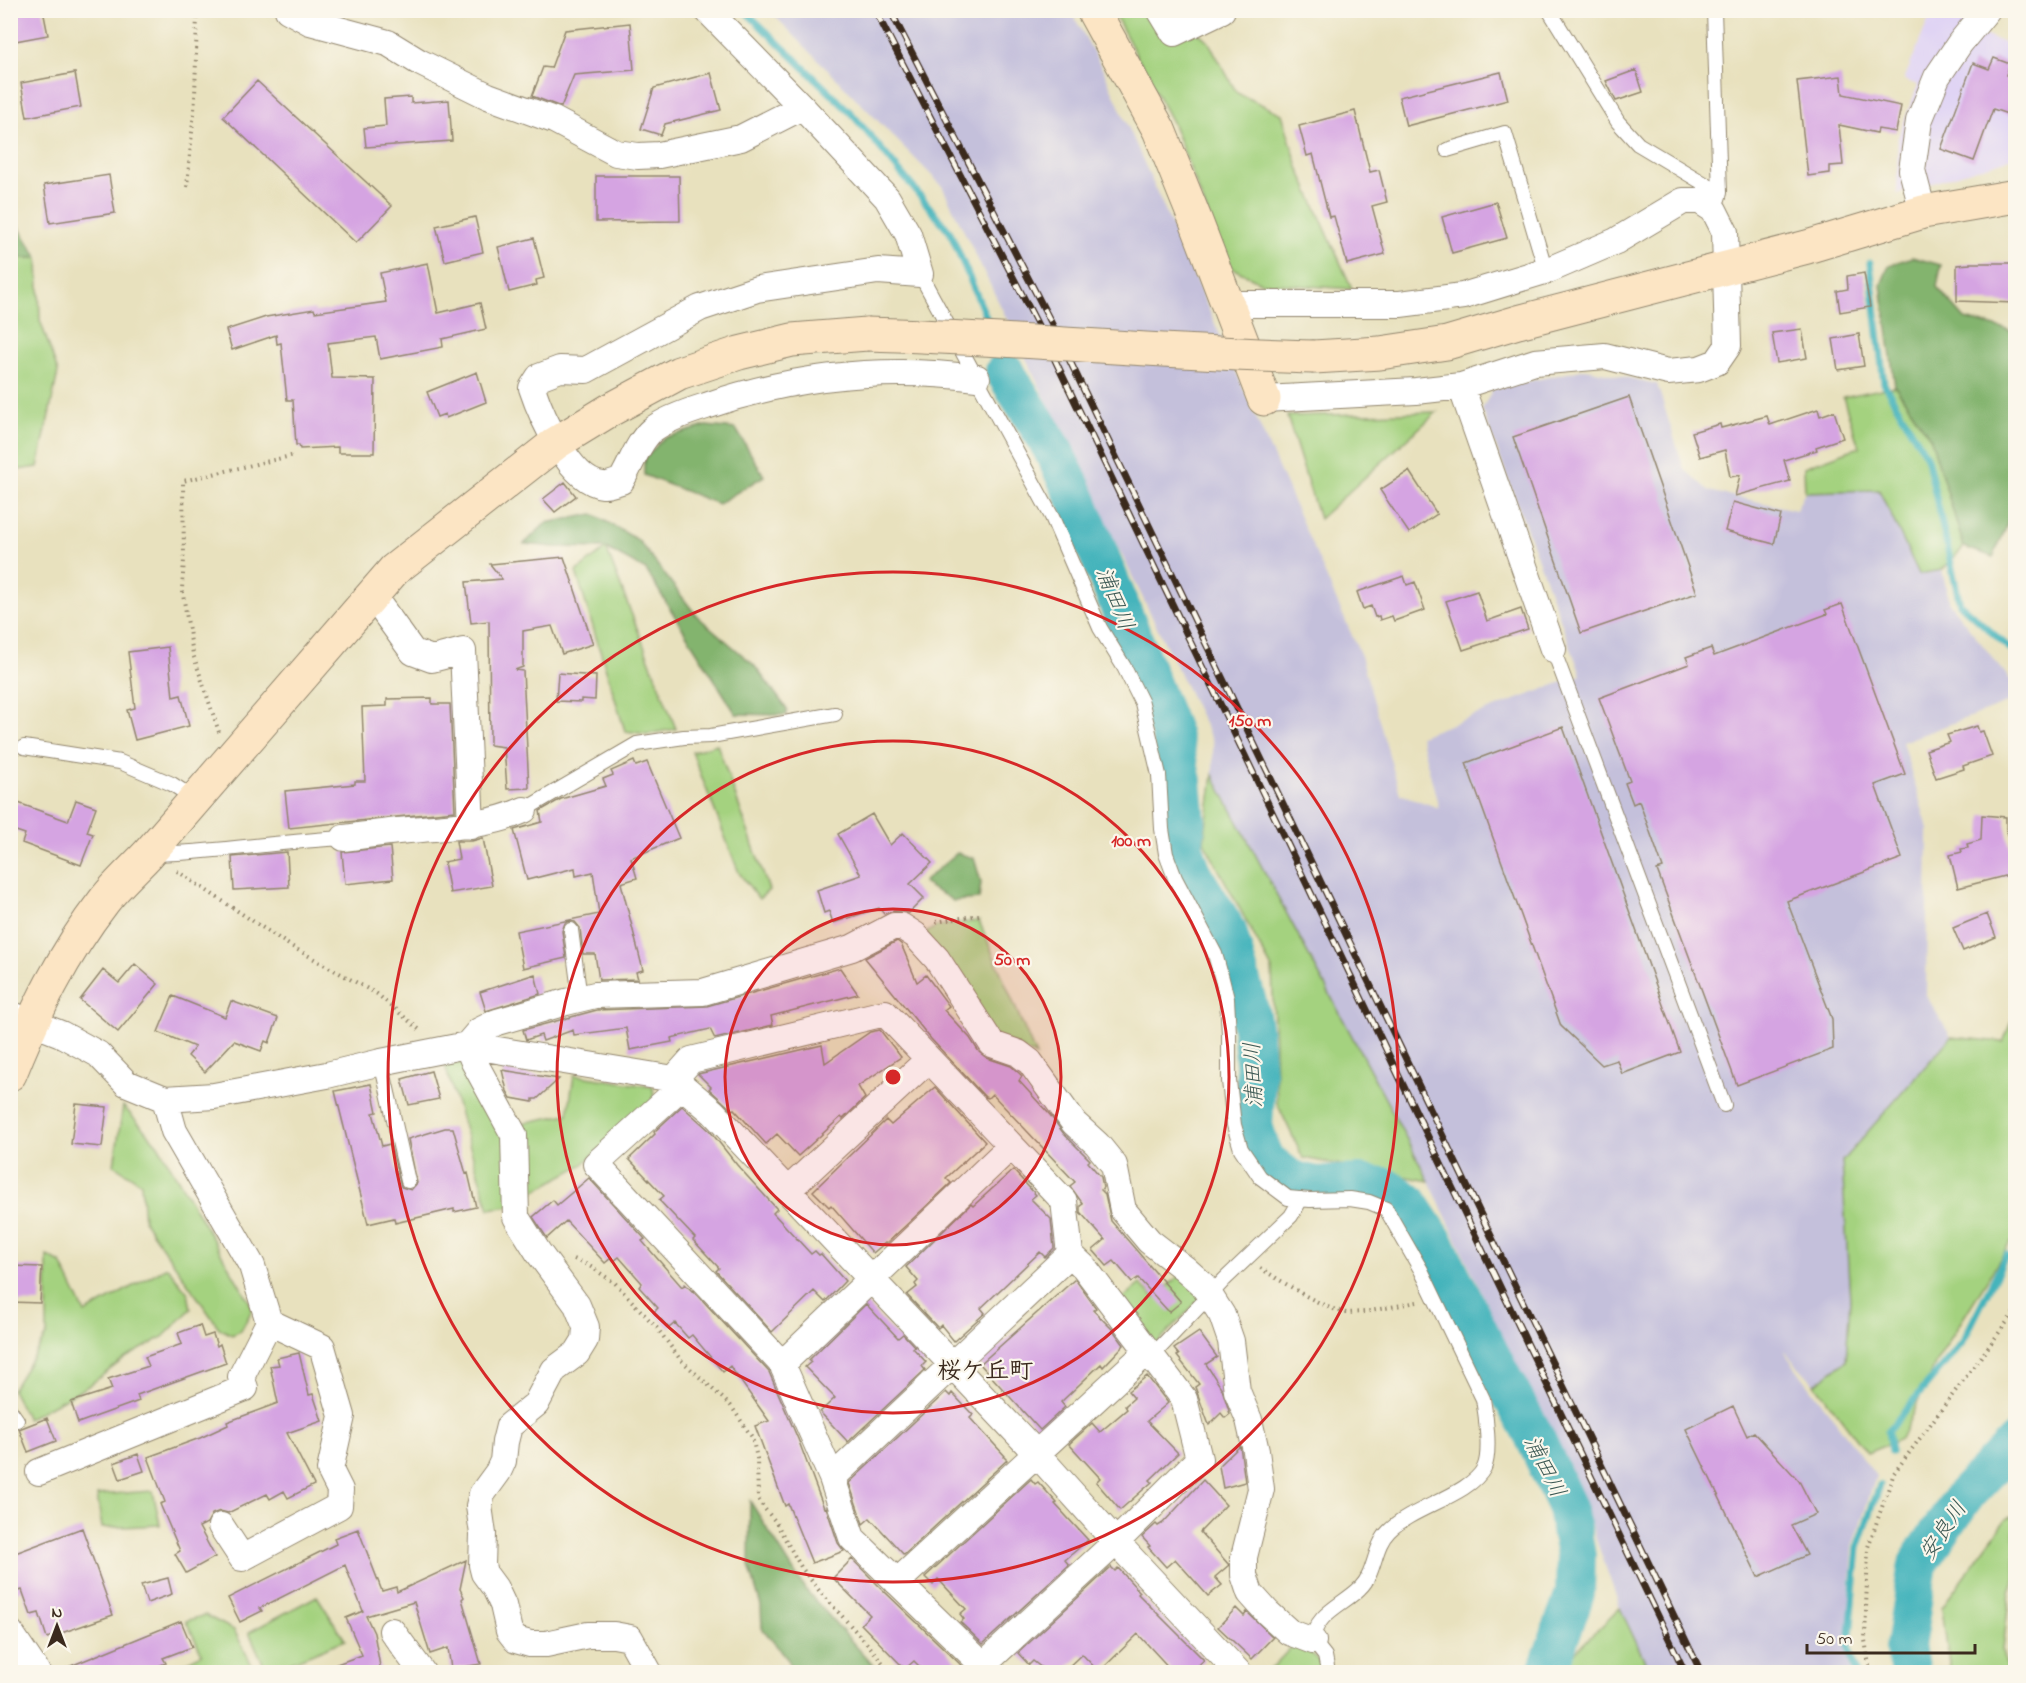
<svg xmlns="http://www.w3.org/2000/svg" width="2026" height="1683" font-family="'Indie Flower','Klee One',sans-serif">
	<rect width="100%" height="100%" fill="#fbf7ec"/>
	<filter id="ink" filterUnits="userSpaceOnUse"><feTurbulence type="fractalNoise" baseFrequency=".0167" numOctaves="2"/><feDisplacementMap in="SourceGraphic" scale="12" xChannelSelector="R" yChannelSelector="G"/><feConvolveMatrix kernelMatrix="1 2 1 2 8 2 1 2 1" color-interpolation-filters="sRGB"/></filter>
	<filter id="wash" filterUnits="userSpaceOnUse"><feTurbulence type="fractalNoise" baseFrequency=".008" numOctaves="4" result="noise"/><feDisplacementMap in="SourceGraphic" scale="24" xChannelSelector="R" yChannelSelector="G"/><feGaussianBlur stdDeviation="1.35" result="paint"/><feColorMatrix in="noise" values="0 0 0 0 0 0 0 0 0 0 0 0 0 0 0 0 0 1.4 0 .05"/><feComposite in="paint" operator="in"/></filter>
	<g filter="url(#wash)">
		<rect width="100%" height="100%" fill="#e8e1be"/>
		<path fill="#e0d4f4" d="M1939,11H1965L1981,34L2015,47V157L1897,194L1898,137L1918,85L1904,80L1927,23Z"/>
		<path fill="#c4c0db" d="M770,11H1071L1105,74L1361,656L1400,794L1439,808L1420,736L1581,675L1482,409L1493,389L1586,369L1657,384L1684,469L1709,491L1796,510L1805,492L1879,490L1919,574L1942,570L1950,604L2016,687L2015,700L1902,742L1928,828L1926,995L1951,1037L1842,1161L1850,1300L1846,1362L1815,1384L1782,1349L1876,1476L1853,1547L1847,1651L1851,1672H1650L1620,1608L1590,1522L1429,1181L1213,775V742L942,186Z"/>
		<path fill="#a4d27f" stroke="#707e4e" stroke-width="1.5" d="M1113,11H1173L1208,41L1237,93L1282,114L1298,167L1352,289L1262,283L1228,266L1173,124Z
			M11,258H38L40,320L58,372L38,467L11,471Z
			M1895,386L1931,439L1964,547L1942,570L1919,574L1879,490L1805,492L1804,467L1859,447L1843,397Z
			M1437,412L1319,519L1287,416Z
			M606,548L676,729L647,734L625,731L576,572Z
			M717,744L769,890L759,899L739,873L692,752Z
			M1213,775L1429,1181L1303,1158L1277,1103L1272,969L1204,842Z
			M979,921L1036,1056L994,1035L924,934L937,926Z
			M2015,1012V1244L2010,1243L1936,1362L1901,1439L1867,1453L1815,1384L1846,1361L1850,1300L1842,1161L1951,1037L2003,1042Z
			M444,1062H467L511,1143V1206L489,1209Z
			M574,1075L653,1087L654,1101L582,1165L524,1197L522,1123L568,1114Z
			M123,1106L158,1145L253,1308L241,1331L232,1335L219,1328L144,1221L141,1183L114,1165Z
			M47,1256L61,1263L85,1313L167,1267L188,1293L191,1309L163,1337L127,1357L88,1386L27,1419L12,1390L47,1334Z
			M1183,1272L1204,1295L1155,1345L1121,1300L1140,1284L1155,1298Z
			M153,1491L160,1525L102,1528L97,1495Z
			M2015,1516V1578L2010,1592L2003,1649L2007,1672H1950L1942,1607L2006,1519Z
			M317,1596L345,1640L267,1672L249,1632Z
			M1620,1608L1650,1672H1565L1573,1654Z
			M205,1615L234,1630L252,1665L238,1672H179L176,1667L202,1654L186,1621Z
			M1298,1640L1322,1664V1672H1268Z"/>
		<path fill="#83b46e" stroke="#5f6f46" stroke-width="1.5" d="M10,215H11L38,258H11Z
			M1912,257L1941,265L1937,287L1965,319L2015,332V495L2006,528L1993,557L1964,547L1931,439L1895,386L1881,285L1889,265Z
			M706,426L736,429L764,476L718,504L644,475V459L664,438Z
			M593,514L638,540L697,616L754,665L787,709L786,715L736,714L646,570L606,548L554,547L524,544L546,523Z
			M957,853L974,858L981,882L979,899L953,901C943,893 932,891 923,882Z
			M750,1501L805,1589L879,1672H793L790,1671L789,1661L762,1628L761,1606L749,1566Z"/>
		<g fill="none" stroke-linecap="round" stroke-linejoin="round">
			<path stroke="#45b4bc" stroke-width="7" d="M744,10L852,114L950,232L991,329
				M1870,263L1884,384L1927,457L1960,604L2016,654
				M999,348L1005,372
				M1891,1452L1888,1431L1962,1343L2006,1255L2016,1261
				M1855,1672L1849,1647L1858,1548L1880,1485"/>
			<path stroke="#45b4bc" stroke-width="40" d="M1005,372L1052,448L1077,500L1171,734L1182,781L1186,823L1183,846L1193,876L1227,931L1249,1010L1252,1027L1256,1074L1253,1126L1264,1159L1291,1180L1316,1186L1360,1184L1385,1187L1408,1202L1434,1242L1497,1369L1536,1440L1567,1508L1576,1555L1575,1593L1547,1672
				M1910,1672L1905,1647L1918,1564L1964,1496L2016,1442"/>
		</g>
		<g id="blocks">
			<path fill="#d5a4e2" d="M10,10H43L48,35L10,42Z
				M630,23L634,70L574,75L561,107L532,96L543,67L551,68L565,30Z
				M1994,58L2010,64L2006,75L2016,78V117L1993,109L1974,161L1941,149L1973,63L1989,69Z
				M1636,70L1643,92L1616,101L1606,81Z
				M1501,72L1508,100L1406,126L1399,97Z
				M75,73L81,107L27,117L21,83Z
				M711,73L721,110L665,124L661,135L641,129L654,88Z
				M1841,76L1843,94L1901,106L1896,132L1878,129L1877,133L1839,125L1843,165L1830,166V173L1808,176L1797,81Z
				M257,81L392,206L356,243L223,117Z
				M411,97V103L449,100L452,141L366,147L364,128L386,126L384,99Z
				M1355,111L1370,172L1379,170L1387,202L1372,206L1385,254L1347,264L1334,216L1329,217L1313,154L1307,156L1299,126Z
				M109,175L115,213L50,223L44,185Z
				M596,176H679L680,221L596,222Z
				M1496,202L1507,238L1452,253L1442,217Z
				M475,217L483,252L445,261L436,226Z
				M534,238L544,278L536,280L537,285L509,292L498,247Z
				M428,263L438,313L480,303L486,329L442,339L443,347L380,359L376,337L328,343L332,378L375,379L374,453H338V447L300,449L299,445H296L293,400H287L281,343L277,344L276,335L232,350L226,330L266,317L314,309L315,312L386,302L380,273Z
				M1970,263H2016V303L1957,301V265L1970,264Z
				M1864,273L1870,307L1840,312L1837,291L1848,289L1847,276Z
				M1802,329L1807,358L1777,363L1772,333Z
				M1859,334L1864,366L1838,370L1833,339Z
				M477,372L486,402L446,418L445,414L437,417L427,392Z
				M1629,397L1697,593L1581,633L1513,437Z
				M1818,409L1820,416L1834,411L1843,438L1816,447L1817,450L1784,460L1790,481L1735,496L1740,475L1730,477L1725,450L1700,457L1692,432L1720,424L1721,428L1767,416L1770,425Z
				M1409,471L1437,514L1409,533L1380,490Z
				M565,482L576,496L555,512L543,499Z
				M1733,502L1781,515L1774,544L1725,531Z
				M564,557L593,644L562,654L552,626L523,631V667L515,670L523,671L529,788L507,789L504,747L490,745L489,621L471,623L466,582L502,579L490,564Z
				M1404,576L1407,585L1415,582L1425,610L1394,621L1392,616L1380,620L1379,616L1375,617L1371,606L1363,609L1357,592Z
				M1477,591L1487,621L1521,609L1528,629L1463,650L1446,601Z
				M1842,604L1905,774L1875,785L1902,858L1787,901L1832,1019L1833,1049L1737,1085L1657,870L1663,868L1639,801L1633,804L1625,783L1630,781L1599,698L1689,664L1686,657L1711,648L1714,656L1827,614L1825,610Z
				M168,647L173,697L181,695L189,726L135,740L127,710L135,708L128,652Z
				M558,673L596,676L595,700L581,699V702L556,701Z
				M432,698V704H450L455,811L289,828L285,791L355,784V781H365L362,707L387,706V699Z
				M1977,726L1979,732L1983,731L1992,756L1963,766L1964,769L1936,778L1926,750L1950,742L1947,735Z
				M1563,727L1680,1052L1622,1074L1617,1060L1602,1065L1561,1026L1466,763Z
				M634,761L636,766L647,762L679,838L631,858L637,878L621,883L643,970L636,972L638,979L599,980L595,954H583L580,928L575,922L570,921L565,923L562,931L566,958L523,968L516,931L599,914L593,872L576,876L575,868L527,880L514,830L542,822L540,811L561,799L606,786L603,779L613,775L611,771Z
				M10,800L68,821L76,800L96,807L87,832L93,834L81,865L22,843L25,834L10,829Z
				M872,814L890,845L903,833L932,863L910,884L924,898L909,913L894,911L884,914L879,908L833,923L829,911L824,913L817,890L861,875L838,834Z
				M1982,815L2006,817V828L2016,873L1958,888L1950,855L1962,852L1961,849L1968,848L1967,844L1981,840Z
				M483,838L492,886L450,893L444,862L459,859L456,841H472Z
				M390,847L393,879L345,884L342,852Z
				M287,852L289,887L234,890L232,857Z
				M1987,914L1996,937L1963,951L1953,928Z
				M897,941L901,944L917,982L926,975L949,1006L944,1010L970,1038L979,1052L987,1058L1011,1066L1019,1073L1022,1076L1019,1081L1050,1115L1064,1134L1090,1160L1088,1162L1101,1177L1103,1187L1101,1190L1105,1194L1111,1221L1181,1302L1169,1312L1138,1278L1132,1282L1114,1261L1107,1266L1093,1250L1105,1240L1080,1212V1206L1083,1204L1070,1186L1075,1182L992,1094L988,1098L985,1097L931,1039L865,958Z
				M135,964L158,984L118,1032L80,1000L103,970L119,983Z
				M840,968L858,994L771,1016L773,1025L715,1039L710,1029L671,1038L672,1042L630,1050L626,1028L574,1035L573,1030L543,1041L541,1035L526,1040L523,1030L597,1010L707,1006Z
				M535,974L540,994L486,1011L480,992Z
				M173,996L225,1017L231,1001L278,1018L269,1043L265,1041L261,1051L234,1041L205,1072L188,1056L195,1047L158,1032Z
				M880,1030L901,1057L858,1086L865,1098L843,1119L841,1117L798,1156L777,1134L766,1144L734,1109L732,1110L709,1089L711,1087L698,1074L822,1045L825,1063L870,1032Z
				M502,1070L559,1079L537,1099H533V1102L511,1098L507,1091Z
				M431,1071L439,1099L409,1105L402,1079Z
				M371,1084L377,1112L373,1113L382,1146L390,1144L401,1187L411,1190L417,1183L408,1139L445,1128H453L466,1174L468,1173L476,1207L454,1212V1209L395,1223L394,1218L368,1224L335,1091Z
				M935,1087L985,1142L946,1178L951,1183L886,1244L885,1243L873,1253L831,1205L829,1207L813,1191L886,1120L891,1125Z
				M76,1104L107,1107L102,1147L71,1144Z
				M682,1106L710,1131L737,1165L777,1209L773,1213L811,1254L815,1251L819,1255L821,1254L845,1281L825,1302L814,1291L772,1332L716,1271L719,1268L693,1240L695,1238L659,1200L664,1196L629,1159L655,1134L654,1132Z
				M1013,1170L1036,1195L1031,1199L1051,1219L1054,1248L1045,1257L1040,1252L981,1308L985,1313L954,1341L941,1325L938,1328L907,1295L917,1287L915,1284L918,1281L906,1267L971,1204L973,1206Z
				M589,1178L645,1239L642,1241L682,1287L685,1284L692,1291L693,1290L769,1372L798,1439L824,1508L826,1507L838,1543L844,1551L812,1563L788,1504L785,1506L755,1426L769,1421L730,1366L723,1372L692,1335L688,1338L675,1323L669,1328L654,1312L658,1308L639,1287L642,1283L619,1257L614,1261L611,1258L605,1263L566,1221L547,1238L533,1217L553,1200L557,1205Z
				M10,1266L42,1267L40,1303L10,1302Z
				M1075,1279L1096,1308L1093,1310L1113,1330L1124,1345L1103,1367L1101,1364L1061,1402L1065,1407L1040,1430L980,1364Z
				M866,1304L898,1338L903,1334L915,1347L913,1348L926,1362L922,1366L925,1370L848,1442L820,1412L835,1398L805,1367L811,1362L809,1360Z
				M200,1325L204,1337L213,1334L217,1346L220,1344L226,1363L137,1395L139,1401L78,1423L71,1402L112,1389L108,1379L149,1366L145,1357L182,1344L178,1333Z
				M1199,1332L1217,1357L1206,1364L1222,1389L1230,1414L1225,1418L1221,1413L1209,1425L1195,1387L1199,1384L1177,1356L1179,1355L1174,1349Z
				M299,1353L309,1395L313,1394L322,1421L287,1433L314,1485L288,1498L284,1491L270,1499L267,1494L228,1513L220,1511L212,1514L207,1523L199,1527L215,1557L186,1573L175,1554L180,1551L160,1504L165,1502L148,1457L200,1438L228,1425L227,1422L278,1403L270,1366L279,1365L277,1358Z
				M1147,1376L1168,1403L1147,1421L1178,1453L1150,1480L1152,1482L1120,1510L1096,1482L1100,1478L1069,1444L1092,1423L1100,1432L1127,1409L1125,1406L1134,1398L1128,1391Z
				M946,1392L950,1396L952,1393L973,1415L970,1418L1005,1456L1004,1457L1007,1460L904,1555L870,1518L863,1524L849,1483Z
				M1733,1406L1747,1436L1754,1432L1799,1481L1816,1514L1791,1525L1807,1555L1758,1577L1686,1429Z
				M47,1418L56,1441L28,1452L19,1429Z
				M1240,1446L1245,1482L1223,1488L1219,1466Z
				M138,1454L144,1471L120,1479L114,1463Z
				M1031,1479L1035,1484L1038,1482L1057,1503L1055,1504L1088,1540L1065,1560L1069,1565L983,1644L960,1622L964,1619L960,1614L966,1609L938,1579L933,1585L925,1577Z
				M1203,1480L1226,1505L1200,1532L1229,1565L1215,1577L1222,1585L1208,1596L1175,1559L1166,1567L1148,1547L1150,1546L1142,1537L1156,1524L1158,1526L1163,1523Z
				M82,1528L113,1615L47,1638L39,1613L31,1615L22,1590L10,1594V1555Z
				M358,1529L382,1591L396,1587L397,1592L466,1560L460,1589L464,1597L462,1599L481,1664L451,1669L448,1648L430,1654L414,1602L366,1616L374,1633L381,1672H320V1670L362,1655L346,1618L363,1611L345,1565L260,1608L262,1611L240,1622L228,1598L336,1544L334,1538Z
				M852,1559L886,1593L961,1665L952,1672H925L914,1661L905,1669L861,1624L870,1615L833,1578Z
				M1111,1567L1115,1571L1118,1568L1140,1592L1138,1594L1204,1660L1191,1672H1173L1138,1634L1099,1672L1082,1654L1066,1669L1042,1668L1033,1661L1029,1665L1018,1653Z
				M168,1578L172,1594L147,1603L141,1585Z
				M1236,1608L1244,1616L1247,1612L1273,1637L1252,1659L1218,1627Z
				M181,1621L192,1647L163,1658L166,1663L143,1672H56Z"/>
		</g>
	</g>
	<g filter="url(#ink)">
		<use href="#blocks" fill-opacity="0" stroke="#92866e" stroke-width="1.5"/>
		<g fill="none" stroke-linecap="round" stroke-linejoin="round">
			<defs>
				<path id="lane" d="M1549,10L1618,122L1638,144L1720,193
					M1714,10L1720,193L1718,199
					M1447,150L1505,133L1546,271
					M920,274L1052,517L1100,628L1124,667L1142,703L1159,775L1162,829L1166,854L1175,878L1215,954L1222,979L1227,999L1229,1034V1081L1234,1125L1241,1149L1260,1177L1288,1198L1310,1200L1350,1199L1369,1202L1386,1209L1421,1270L1483,1399C1486,1415 1491,1454 1484,1468C1470,1495 1413,1507 1389,1531C1373,1547 1376,1573 1360,1588C1343,1605 1314,1614 1313,1641L1325,1656L1328,1672
					M1553,649L1724,1105
					M24,747L120,762L172,784L195,799
					M524,810L637,744L684,737L711,736L835,714
					M152,854C215,853 280,841 344,838
					M571,930L580,999
					M381,1062L408,1181
					M1152,1356L1225,1279L1291,1216L1301,1199
					M10,1410L17,1420"/>
				<path id="street" d="M288,10L310,22L388,43L419,62L488,96L554,120L616,153L638,156L659,155L741,138L802,107
					M707,10L802,107L887,198L908,234L920,274L878,271L757,289L700,308L586,370L560,369L539,377L532,388C541,415 570,482 603,485C608,486 616,482 621,481C631,465 638,442 652,430C664,420 690,411 706,406C793,376 885,366 977,378
					M1160,10L1174,33L1222,10
					M1923,212L1912,170L1919,121L1937,77L1960,43L1987,10
					M1228,304H1400L1463,296L1551,269L1616,241L1683,201H1700L1714,210L1725,232L1728,346L1717,362L1699,369L1668,372L1605,356L1535,362L1461,386L1416,391L1264,399
					M1461,386L1553,649
					M372,595L413,652L432,659L463,651L471,826
					M344,838C366,835 387,832 409,830C449,826 487,827 524,810
					M10,1014L61,1034L98,1054L126,1083L165,1099L214,1096L327,1075L381,1062L467,1045L674,1079L713,1112L1036,1453L1116,1542L1238,1672
					M674,1079L691,1060L885,1013L1064,1201L1070,1254L832,1478
					M682,1086L596,1164L782,1364L832,1478L852,1538L990,1672
					M787,1191L929,1059
					M782,1364L1011,1146
					M39,1472L245,1388L241,1377L269,1322L252,1266L174,1131L165,1099
					M221,1526L242,1558L339,1506L340,1490L330,1470L342,1416L322,1347L269,1322
					M897,1582L1148,1351
					M392,1631L422,1672
					M10,1632L37,1672
					M983,1665L1116,1542L1199,1459L1184,1399L1084,1267L1070,1254
					M649,1672L630,1638L614,1635H588L546,1644H530L516,1640L509,1631L503,1605L495,1588L484,1573L482,1565L483,1534L479,1506L482,1494L498,1472L503,1461L505,1442L509,1426L536,1404L554,1370L577,1353L585,1340L586,1327L577,1305L538,1252L516,1217L514,1135L474,1062L467,1045L479,1031L497,1022L566,1002L595,995L703,992L852,948L894,926H901L915,935L937,959L992,1044L1018,1053L1030,1062L1074,1123L1097,1144L1114,1165L1123,1210L1149,1241L1184,1268L1203,1285L1222,1315L1231,1341L1237,1391L1249,1420L1256,1451L1261,1489L1244,1557V1575L1250,1593L1268,1613L1289,1632L1313,1641"/>
				<path id="secondary" d="M1093,10L1159,130L1195,219L1264,399
					M1314,357L1380,353L1447,343L1518,322L1807,247L1923,212L2016,196
					M10,1074C35,1012 63,954 104,901C117,884 134,869 148,854L394,570L556,443L610,410L679,373L739,353L792,340L867,334"/>
			</defs>
			<use href="#lane" stroke="#92866e" stroke-width="16"/>
			<use href="#street" stroke="#92866e" stroke-width="28"/>
			<use href="#secondary" stroke="#92866e" stroke-width="35"/>
			<path stroke="#92866e" stroke-width="4" stroke-dasharray="1.5 4.5" stroke-linecap="butt" d="M187,187L195,99L197,10
				M219,732L193,654L182,589L184,560L183,481L295,455
				M177,871L289,945L377,994L421,1031
				M936,922L979,915
				M574,1259L588,1265L615,1283L657,1328L680,1359L731,1406L752,1437L757,1458L758,1499L764,1508L775,1521L801,1567L821,1593L871,1648L890,1672
				M1260,1268L1304,1295L1330,1308L1346,1313L1365,1312L1417,1302
				M1870,1672L1865,1640L1868,1547L1894,1473L2016,1310"/>
			<use href="#lane" stroke="#fff" stroke-width="14"/>
			<use href="#street" stroke="#fff" stroke-width="26"/>
			<use href="#secondary" stroke="#fce5c4" stroke-width="33"/>
			<defs>
				<path id="rail" d="M875,10L1043,335L1685,1672
					M890,10L1054,328L1701,1672"/>
			</defs>
			<use href="#rail" stroke="#3b2a1e" stroke-width="7"/>
			<use href="#rail" stroke="#fbf7ec" stroke-width="4.5" stroke-dasharray="14" stroke-linecap="butt"/>
			<defs>
				<path id="secondary-bridge" d="M867,334C1016,338 1165,353 1314,357"/>
			</defs>
			<use href="#secondary-bridge" stroke="#92866e" stroke-width="35" stroke-linecap="butt"/>
			<use href="#secondary-bridge" stroke="#fce5c4" stroke-width="33"/>
		</g>
	</g>
	<circle cx="893" cy="1077" r="168" fill="#d62828" fill-opacity=".12"/>
	<g fill="none" stroke="#d62828" stroke-width="3">
		<circle cx="893" cy="1077" r="168"/>
		<circle cx="893" cy="1077" r="336"/>
		<circle cx="893" cy="1077" r="505"/>
	</g>
	<g text-anchor="middle" stroke-width="4.5" stroke-linejoin="round" paint-order="stroke">
		<g font-size="22" font-style="italic" fill="#3e5a55" stroke="#fbf7ec">
			<text transform="translate(1116 598) rotate(68)" y="8">浦田川</text>
			<text transform="translate(1252 1075) rotate(-92)" y="8">浦田川</text>
			<text transform="translate(1546 1466) rotate(63)" y="8">浦田川</text>
			<text transform="translate(1942 1530) rotate(-56)" y="8">安良川</text>
		</g>
		<g font-size="24" font-weight="bold" fill="#3b2a1e" stroke="#fbf7ec">
			<text x="985" y="1378">桜ケ丘町</text>
		</g>
	</g>
	<circle cx="893" cy="1077" r="9" fill="#d62828" stroke="#fbf7ec" stroke-width="3"/>
	<g font-size="18" text-anchor="middle" font-weight="bold" fill="#d62828" stroke="#fbf7ec" stroke-width="4.5" stroke-linejoin="round" paint-order="stroke">
		<text x="1250" y="726">150 m</text>
		<text x="1131" y="846">100 m</text>
		<text x="1012" y="965">50 m</text>
	</g>
	<rect width="2026" height="1683" fill="none" stroke="#fbf7ec" stroke-width="36"/>
	<g transform="translate(57 1626)" stroke="#fbf7ec" stroke-width="4.5" paint-order="stroke">
	<path d="M0-4.5L10 22L0 15L-10 22Z" fill="#3b2a1e"/>
	<text y="-9" font-size="16" font-weight="bold" text-anchor="middle" fill="#3b2a1e">N</text>
	</g>
	<path d="M1807 1644v9h168v-9" fill="none" stroke="#3b2a1e" stroke-width="3"/>
	<text x="1816" y="1644" font-size="18" fill="#3b2a1e" stroke="#fbf7ec" stroke-width="4.5" paint-order="stroke">50 m</text>
</svg>
